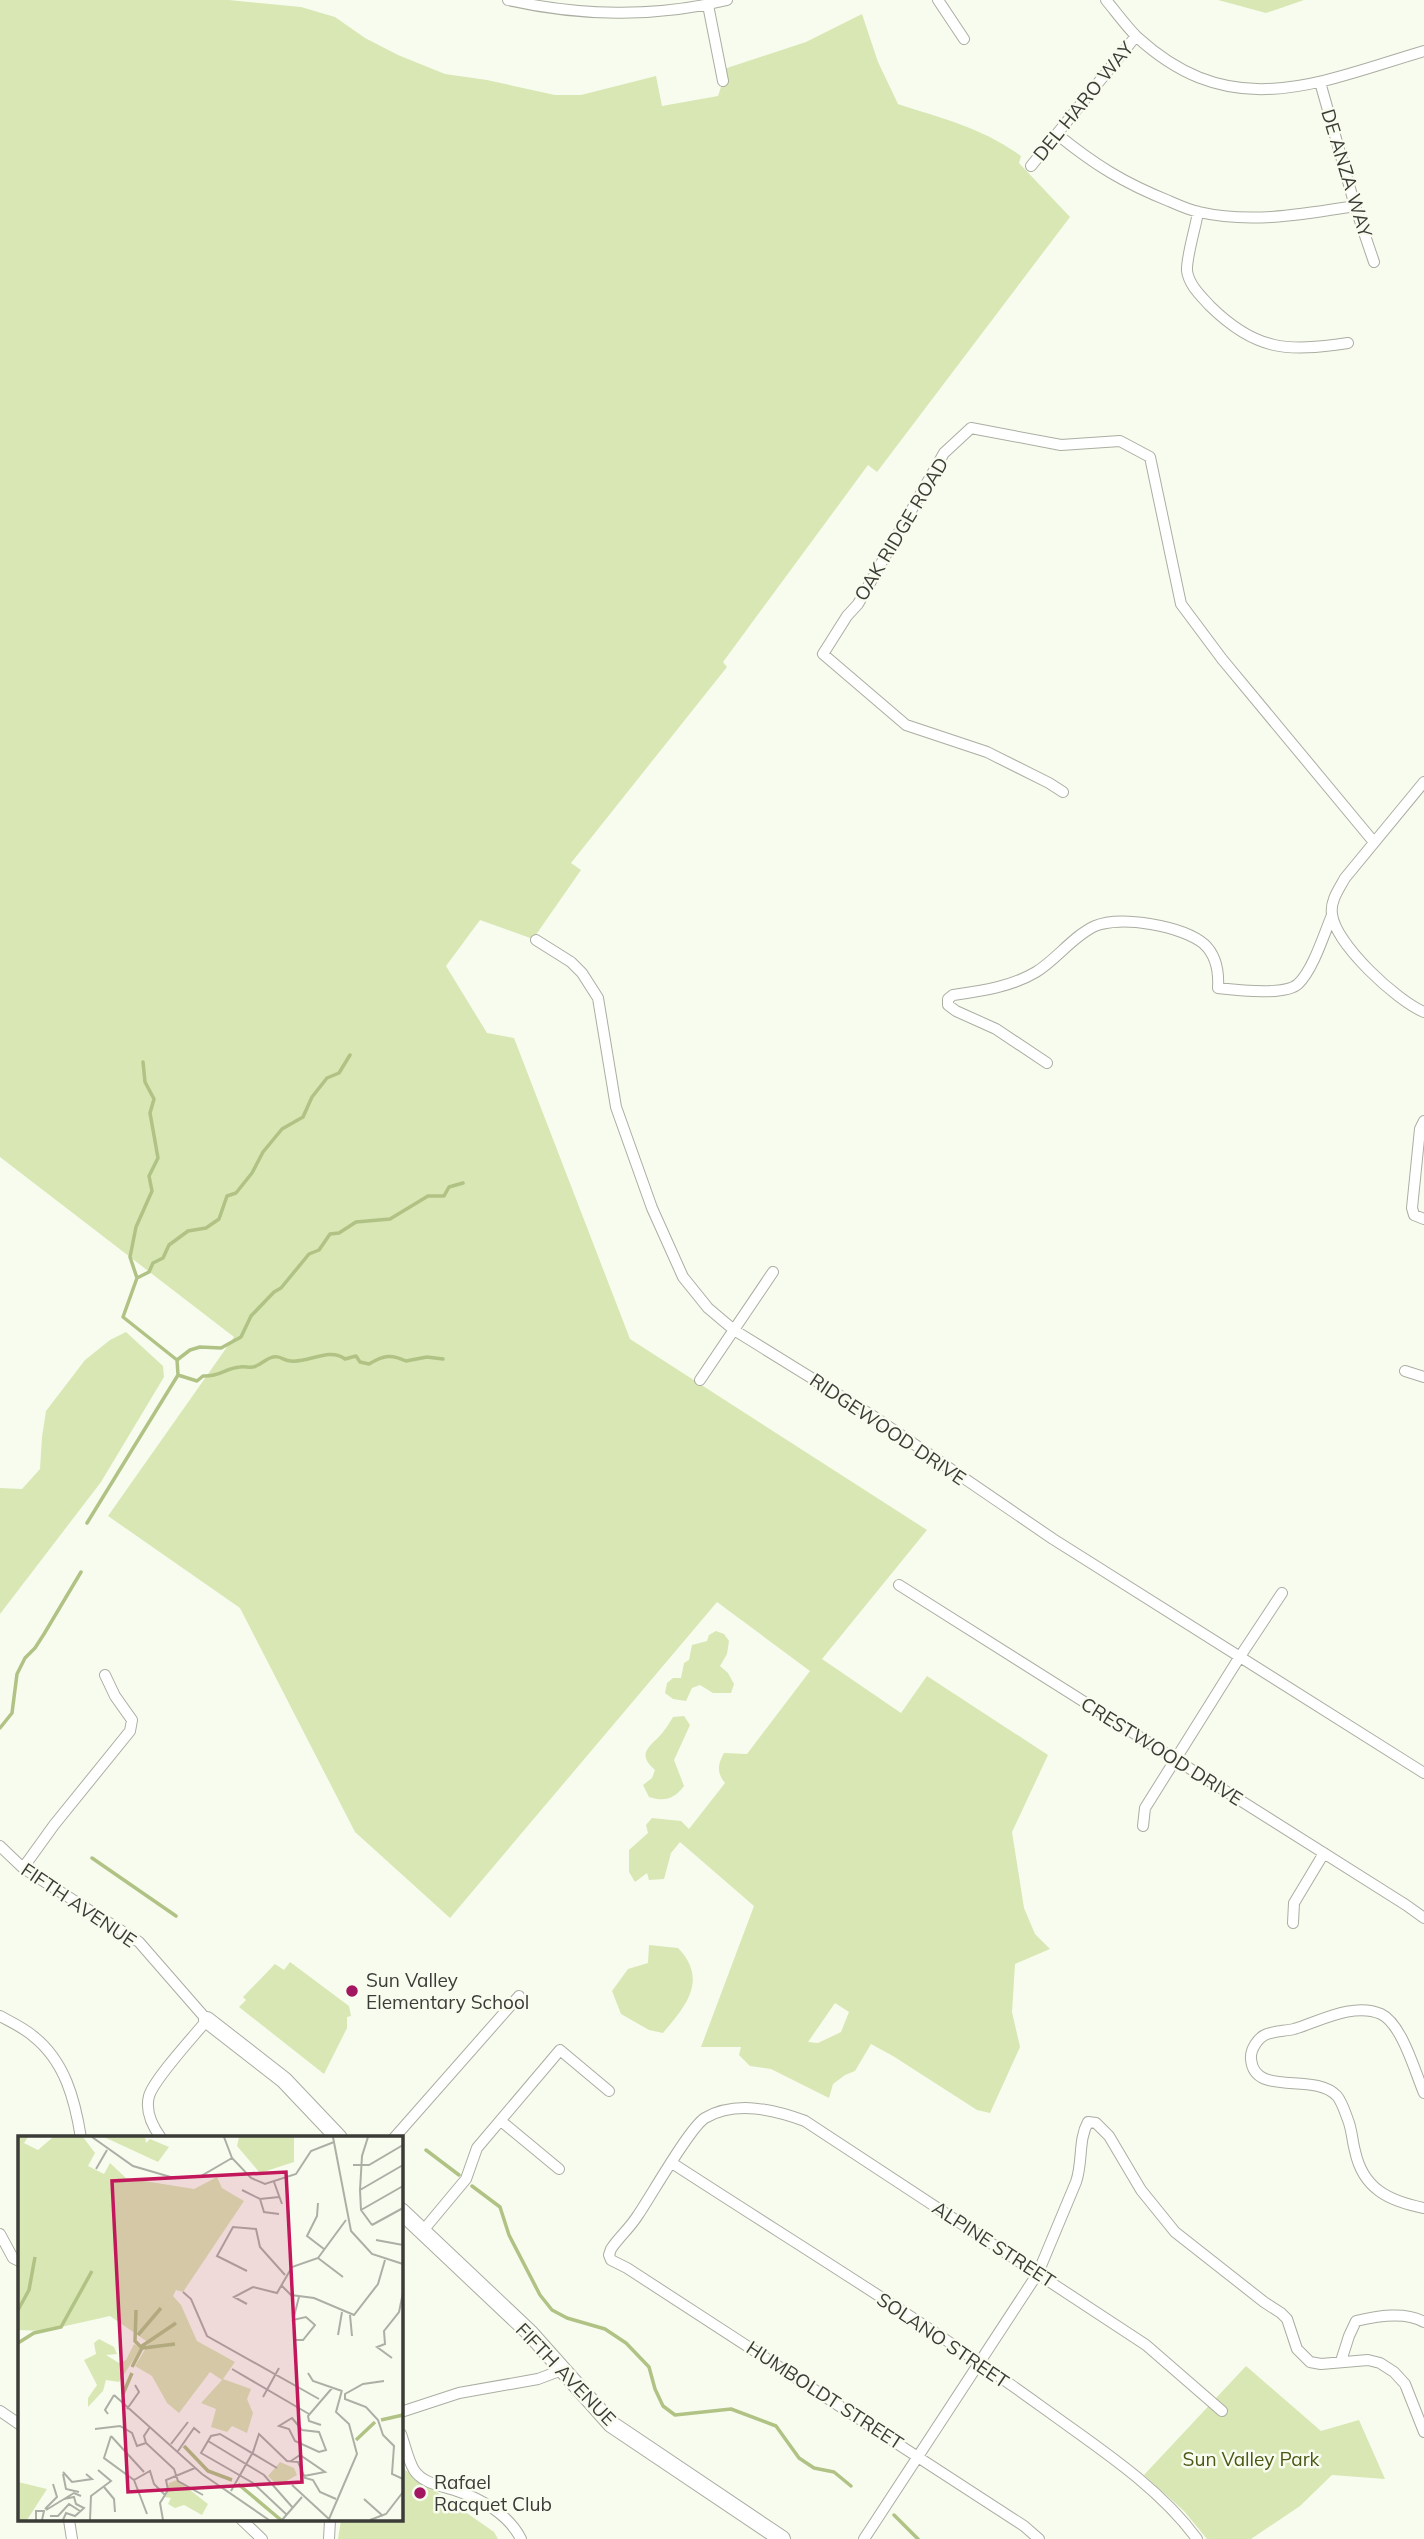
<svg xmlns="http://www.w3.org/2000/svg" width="1424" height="2539" font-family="Mulish,sans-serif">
	<rect width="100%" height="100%" fill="#f8fcef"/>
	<path fill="#d8e7b4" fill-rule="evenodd" d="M0,0H229L301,7L335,17L365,38L398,55L445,74L487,80L555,95H581L656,76L662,106L718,96L723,81L721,70L806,42L862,14L878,62L898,104C943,119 981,127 1021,156L1019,163L1070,217L877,472L868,465L723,662L727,667L571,863L581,870L533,939L480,920L446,966L487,1033L514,1038L630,1339L927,1530L822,1659L901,1713L927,1676L1048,1755L1012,1832L1024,1908L1035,1934L1050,1949L1015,1964L1012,2012L1020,2047L990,2113L977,2110L893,2056L871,2044L855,2071L845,2075L833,2084L829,2098L771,2069L750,2066L739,2055L741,2047H701L754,1906L680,1842L671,1853L664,1879L649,1880L647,1873L635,1882L629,1872V1850L648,1833L646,1825L652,1818L681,1821L689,1829L725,1783C716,1772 718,1764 724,1753L747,1754L810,1671L717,1602L450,1918L355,1832L240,1608L108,1516L234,1337L0,1157ZM835,2003L849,2012L841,2032L818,2043L808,2042Z
		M1218,0H1304L1266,13Z
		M126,1332L163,1366L164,1377L101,1482L0,1614V1488L22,1489L40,1469L42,1437L46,1411L85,1360L110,1340Z
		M716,1631L724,1634L729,1641L727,1654L720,1666L728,1673L734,1684L731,1693H713L700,1685L692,1688L686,1701L673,1699L665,1693L667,1683L673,1678H681L684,1663L689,1660L692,1645L707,1641L709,1635Z
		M684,1716L690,1725L674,1760L684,1786C674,1799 665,1802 649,1797L643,1785L652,1778L655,1770C635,1752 651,1747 663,1732C667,1727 670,1722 673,1717Z
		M649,1945L678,1948C709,1980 685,2007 663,2033L649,2030L621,2014L612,1991L628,1969L648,1963Z
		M290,1962L349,2006L351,2016L347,2017V2028L324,2074L239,2007L246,2000L243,1997L275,1964L284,1970Z
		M1246,2366L1321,2431L1359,2420L1385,2479L1332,2475L1300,2506L1251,2539H1207L1184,2511L1144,2475Z
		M401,2467L494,2532L498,2539H338L341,2520H401Z"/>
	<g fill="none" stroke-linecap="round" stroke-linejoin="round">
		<path stroke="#b1c285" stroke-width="3.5" d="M137,1278L149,1272L153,1263L163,1258L169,1245L188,1231L206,1228L219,1219L227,1196L236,1193L252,1173L263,1152L282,1129L303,1117L312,1097L327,1078L339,1073L350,1055
			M177,1360L190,1350L200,1347L221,1348L241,1337L251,1316L274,1292L281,1288L309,1254L319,1250L330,1234L339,1233L356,1222L390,1219L428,1196H444L449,1187L463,1183
			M178,1375L197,1381L203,1376C220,1377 225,1368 240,1367C246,1366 251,1369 256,1366C261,1364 265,1360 270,1358C280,1354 283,1361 291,1361C309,1363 329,1347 345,1359L356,1356L360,1362L369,1364C384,1355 391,1354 406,1361L427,1357L443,1359
			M87,1523L178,1375L177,1360L123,1317L137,1278L130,1257L136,1227L152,1191L149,1176L158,1158L150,1113L154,1099L145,1082L143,1062
			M0,1728L12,1713L17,1674L25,1658L35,1648L44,1634L81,1572
			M92,1858L176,1916
			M426,2150L459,2175
			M472,2186L500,2207L509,2235L540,2295L552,2310L567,2318L605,2329L626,2343L649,2367L655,2389L663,2406L675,2415L731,2409L776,2426L799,2458L814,2468L834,2472L851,2486
			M894,2515L918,2539"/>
		<defs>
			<path id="street" d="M508,0C579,16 656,18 727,0
				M938,0L964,39
				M1106,0C1116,12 1126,26 1137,37C1232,124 1317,83 1424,51
				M708,5L723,81
				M1320,82L1355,206L1374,262
				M1058,135C1095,165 1124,183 1169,201C1178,205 1189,210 1199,212C1251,224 1304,214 1355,206
				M1031,166L1136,36
				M1198,212C1196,226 1186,258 1187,271C1189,285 1201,296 1210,306C1256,351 1286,352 1348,343
				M1424,782L1345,878C1339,889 1330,901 1332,914C1335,944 1397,1001 1424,1012
				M1063,792L1049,783L987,752L906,725L823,654L847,616L858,604L944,453L971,428L1061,445L1120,441L1150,457L1181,604L1222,659L1373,841
				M536,940L571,962L582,973L598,998L616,1107L652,1208L683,1277L708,1308L734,1330L873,1416L1053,1539L1424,1773
				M1047,1063L996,1029L956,1011L948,1005V999L953,995C981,991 1011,987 1036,972C1056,960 1073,936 1095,926C1120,915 1183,926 1204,944C1217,956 1219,972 1218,988C1236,990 1285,996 1298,984C1313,970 1324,934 1332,915
				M1424,1121L1420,1129L1412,1208L1414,1215L1424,1219
				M1405,1371L1424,1377
				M700,1380L773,1272
				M899,1585L1406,1905L1424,1918
				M1143,1826L1145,1808L1239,1658L1282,1593
				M0,1846L23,1868L139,1942L207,2020C194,2036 154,2079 149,2096C145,2111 153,2127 161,2138
				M23,1868L54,1825L130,1731L132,1720L115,1696L105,1675
				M1293,1923L1294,1903L1324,1853
				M0,2016C11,2022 24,2028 33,2036C65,2061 75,2100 81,2138
				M1424,2093C1415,2072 1402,2024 1381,2014C1354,2002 1320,2021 1294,2029C1285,2031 1275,2031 1267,2034C1258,2037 1250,2050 1251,2059C1254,2098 1314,2071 1337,2096C1342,2102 1345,2112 1348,2120C1352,2130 1352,2140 1355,2151C1363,2189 1389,2201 1424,2208
				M501,2121L559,2169
				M394,2138L519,1996
				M672,2163C798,2245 927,2323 1049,2412C1100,2449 1159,2487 1197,2539
				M421,2233L466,2179L477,2148L560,2050L609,2091
				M0,2234L13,2258L19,2261
				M1341,2361L1349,2336L1356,2321C1377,2316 1405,2311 1424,2322
				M0,2411L19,2424
				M401,2412L459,2393L538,2379L562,2370
				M401,2434C405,2445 408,2460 414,2470C423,2484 443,2486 457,2491C482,2499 509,2515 521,2539
				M69,2520L72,2539
				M242,2520L262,2539
				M329,2539L330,2520
				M864,2539L1038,2273L1076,2182C1083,2162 1078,2140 1088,2122L1096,2123L1109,2136L1141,2190L1175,2232L1264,2302L1281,2313L1287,2319L1297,2349L1310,2362L1321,2364L1368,2360L1380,2363L1394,2372L1405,2384L1424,2432
				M1039,2539L1024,2526L627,2268L611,2260L609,2255L611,2249C619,2237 630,2228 638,2215C651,2196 690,2127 705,2118C736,2100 775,2110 805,2121L1146,2345L1222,2411"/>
			<path id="secondary" d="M207,2020L284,2080L339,2138
				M401,2211L530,2333L611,2424L782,2539"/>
		</defs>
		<use href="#street" stroke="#aaaea2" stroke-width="12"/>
		<use href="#secondary" stroke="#aaaea2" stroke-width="18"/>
		<use href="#street" stroke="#fff" stroke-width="10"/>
		<use href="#secondary" stroke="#fff" stroke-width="16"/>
	</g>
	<g fill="#a21760" stroke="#f8fcef" stroke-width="2.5">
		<circle cx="352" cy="1991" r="7"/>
		<circle cx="420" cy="2493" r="7"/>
	</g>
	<g text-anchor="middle" stroke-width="5" stroke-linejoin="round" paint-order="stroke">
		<g font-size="19" fill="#3b3c37" stroke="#f8fcef">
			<text transform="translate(1083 101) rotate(-51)" y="7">DEL HARO WAY</text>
			<text transform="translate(1347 173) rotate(73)" y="7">DE ANZA WAY</text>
			<text transform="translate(901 529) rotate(-59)" y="7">OAK RIDGE ROAD</text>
			<text transform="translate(888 1429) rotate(34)" y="7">RIDGEWOOD DRIVE</text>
			<text transform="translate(1162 1751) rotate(32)" y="7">CRESTWOOD DRIVE</text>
			<text transform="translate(79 1905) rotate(34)" y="7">FIFTH AVENUE</text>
			<text transform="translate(994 2244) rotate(33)" y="7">ALPINE STREET</text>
			<text transform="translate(943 2340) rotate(34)" y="7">SOLANO STREET</text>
			<text transform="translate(566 2374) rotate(46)" y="7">FIFTH AVENUE</text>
			<text transform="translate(825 2395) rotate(33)" y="7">HUMBOLDT STREET</text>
		</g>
		<g font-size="19" fill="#3b3c37" stroke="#f8fcef" text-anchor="start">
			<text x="366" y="1987">Sun Valley<tspan x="366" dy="22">Elementary School</tspan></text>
			<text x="434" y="2489">Rafael<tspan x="434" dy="22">Racquet Club</tspan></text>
		</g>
		<g font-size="19" fill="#4a5816" stroke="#f8fcef">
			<text x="1251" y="2466">Sun Valley Park</text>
		</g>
	</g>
	<g transform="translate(18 2136)">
		<rect width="385" height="385" fill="#f8fcef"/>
		<path d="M0,1H10L6,7L20,14L35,1H65L77,17L70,30L86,38L92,27L108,42L176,53L199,41L204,52L226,65L165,156L158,154L155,160L163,169L179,205L217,226L205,243L233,253L229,263L235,277L229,297L214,290L209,296L193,291L198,273L183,267L204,244L192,236L161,277L149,267L134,240L117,230L131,207L92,180L25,195L0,194ZM86,1H127L128,7L132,3L151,11L140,26ZM221,1H276V26L242,37L219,10ZM81,203L96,211L99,218L88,219L101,227L108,224L116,208L123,212L101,246L88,244L85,255L70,271V262L79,249L66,224L78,218L76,207ZM262,326L276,332L279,339L260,350L250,340ZM159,344L190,368L184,379L166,369L157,372L150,368L153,362L146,361L151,347ZM0,346L29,353L9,384H0Z" fill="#d8e7b4"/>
		<path fill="none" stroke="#b1c285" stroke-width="3.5" d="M0,174L11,154L17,121M120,199L143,172M0,207L16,197L43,191L74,135M124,210L158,187M125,212L157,208M114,231L124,212L117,205L118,174M105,258L114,237M363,284L385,279M338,304L357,286M166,310L190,335L214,344M220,348L263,384"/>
		<path fill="none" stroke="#acafa5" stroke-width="2" d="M74,1L115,30L156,42L183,40L214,22M206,1L214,22L233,42L247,48L278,38L293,15L316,6M315,1L333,95L354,118L385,128M350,1L344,20L342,54L343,74L354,89M335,29H351L385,9M78,33L89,14M256,46L264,68M224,54L242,63L261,61M342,54L385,29M242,63L246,76L261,78M300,67L299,80L289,100L306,113M343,74L385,50M354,89L385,72M358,104L385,109M300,122L325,141M229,135L199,120L215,91L238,93L242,111L267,139M263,149L273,159L296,162L336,179L360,148L367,124M165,156L173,163L189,200L301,263M229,168L216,161L235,151L259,157L274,131L300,122L328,84M332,179L334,200M320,199L324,176M275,204H285L297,189L288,181L275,184L281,161M374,222L359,211L367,208L366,195L381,176L385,157M214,233L291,278M290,237L295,245L324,255M366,245L345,248L327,258V263L348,271L360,284L365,299L376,310L374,338L385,343M96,259L184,338L251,384M245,261L261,232M109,273L121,256L117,249M90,278L87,274L96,259M274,282L284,294L301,296L308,314L301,316L277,305L271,293L261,290ZM303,289L291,285L290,280L315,251M132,291L126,300L128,307L156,333L160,345L185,359M77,293L102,290L114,297L119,310L128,307M93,300L86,322L116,344M93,300L126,336M190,305L246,339L275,372M153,308L170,286M160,315L176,292L182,297M273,325L282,319L307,336L286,340M259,332L202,298L193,300L183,317L235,347L269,379M45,336L54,346L74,343L68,338M45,338L48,353L61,356M116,344L132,335L136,348L147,359M116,344L129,378M274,349L312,384M86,351L96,363L97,376M213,355L235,316L241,298L269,325L280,326L287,342L295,344L302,356L318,363M346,363L365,380M27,373L39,361L35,348M28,374L56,357L63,360M32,380H40L51,368L62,375M311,383L339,318L331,288L318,276L324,254M18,384V375H26L24,384M45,384L48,377L57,380L66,372L58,368L56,361L46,363M72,384L73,360L93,345L80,334M145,384L142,367L150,354L148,344L177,332M264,384L284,361M352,384L368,378L385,356"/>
		<path fill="#c2185b" fill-opacity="0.15" stroke="#c2185b" stroke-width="3.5" d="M268,36L284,346L110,356L94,45Z"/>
		<rect width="385" height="385" fill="none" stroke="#3b3c37" stroke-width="3.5"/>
	</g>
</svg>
